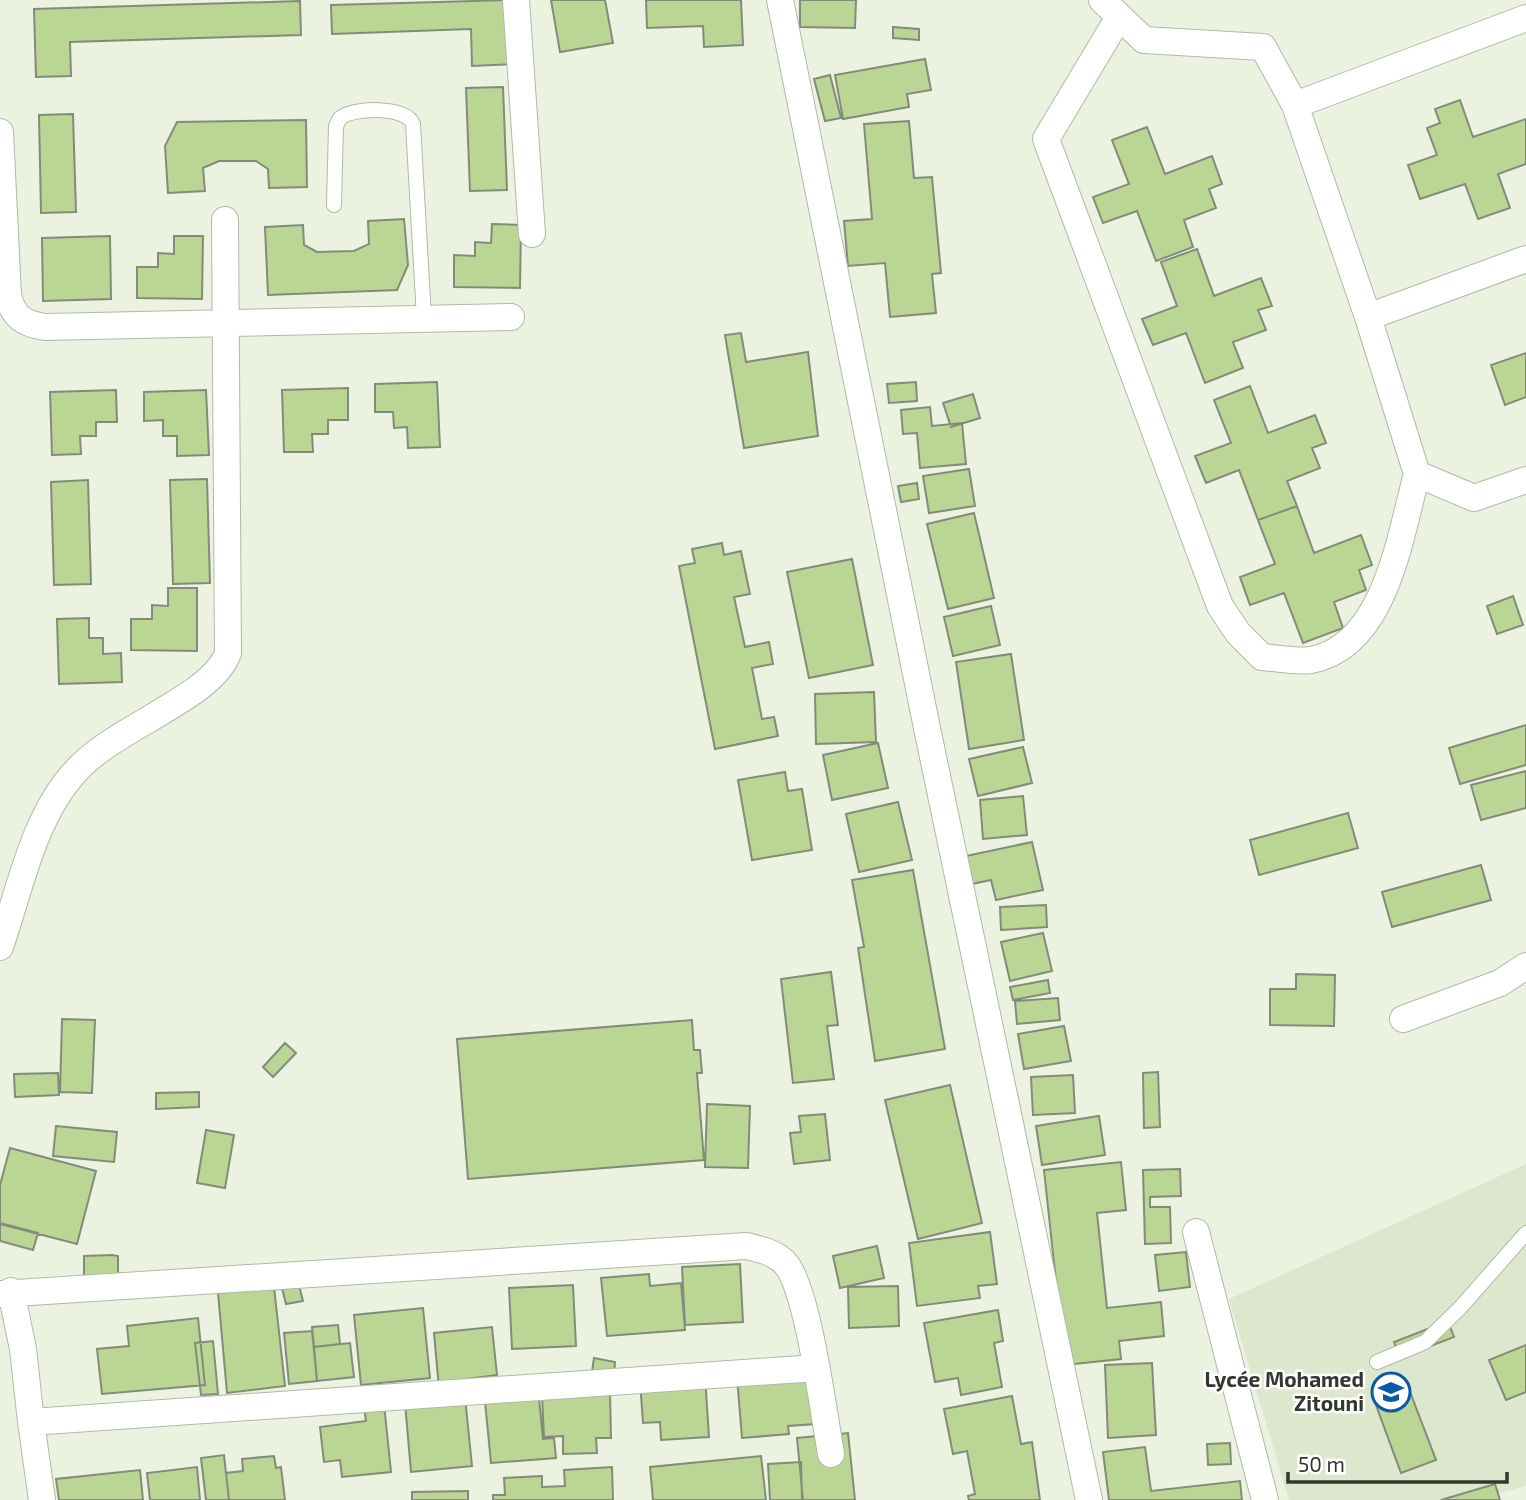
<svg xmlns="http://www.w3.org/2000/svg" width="1526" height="1500" font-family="'Exo 2',sans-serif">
	<rect width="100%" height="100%" fill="#ebf3e0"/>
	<path fill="#dde7ce" d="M1526,1164V1486L1474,1500H1289L1229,1299Z"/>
	<path fill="#bbd694" stroke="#838b7a" stroke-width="2" d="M510,0L513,64L472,66L471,29L332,34L331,5Z
		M551,0H605L613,43L560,52Z
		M646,0H741L743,45L704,47L703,26L647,28Z
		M800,0H856L855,28L800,27Z
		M300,1L301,35L70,42L71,76L36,77L34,9Z
		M893,27L919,29V40L893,38Z
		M925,59L931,90L907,94L909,107L843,119L835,75Z
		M830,75L841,118L825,121L814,79Z
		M503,87L507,190L470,191L466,88Z
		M1460,100L1473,137L1526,119V164L1498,174L1510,208L1478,219L1465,184L1420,199L1408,165L1437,155L1427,128L1440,123L1435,109Z
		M73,114L76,212L41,213L39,115Z
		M306,120L307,187L269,188L268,169L256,161H219L203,168L205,191L168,193L165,146L177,122Z
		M909,121L914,178L932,177L941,273L932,274L936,313L890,317L885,263L848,266L844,221L872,219L864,124Z
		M1147,127L1165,174L1212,156L1222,184L1209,189L1216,208L1184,220L1193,247L1156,261L1137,211L1103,223L1093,197L1129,184L1112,140Z
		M404,219L408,265L397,290L268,295L265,227L303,225L304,245L317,252L354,251L369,244L368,221Z
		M492,224L521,225L520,288L454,287V255L475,256V242L491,243Z
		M110,236L111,299L43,301L42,238Z
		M174,236H203L202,299L137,298V267H158V253L174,254Z
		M1197,249L1214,296L1261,278L1272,306L1258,310L1266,330L1233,342L1243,368L1205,383L1186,333L1153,345L1142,319L1177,306L1161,262Z
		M741,333L746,362L808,352L818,436L744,448L725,335Z
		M1526,353V397L1505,405L1491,365Z
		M437,382L440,447L408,448L407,427L394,428L393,412H375V384Z
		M916,382L917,401L889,403L887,384Z
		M1250,386L1268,433L1315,415L1326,443L1312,448L1320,468L1287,481L1297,506L1258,520L1239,470L1206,483L1195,456L1231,443L1214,400Z
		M348,388V420H328V434H312L313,452H284L282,390Z
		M116,390L117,422H96V436H80L81,454L52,455L50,392Z
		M206,390L209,455L177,456V436H163V420L144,421V392Z
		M973,394L980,418L951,427L943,403Z
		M930,407L932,426L962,423L966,464L920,468L917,433L903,434L901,410Z
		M969,469L975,506L929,513L923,476Z
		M207,479L210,583L173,584L170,480Z
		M88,480L91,584L54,585L51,482Z
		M917,483L919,499L901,502L898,486Z
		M1297,506L1314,553L1361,535L1372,565L1359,570L1366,590L1334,602L1343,628L1303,643L1284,593L1250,605L1240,577L1275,564L1258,520Z
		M974,513L994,598L948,609L927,524Z
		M722,543L724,555L741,551L750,594L734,597L745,647L769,642L773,664L752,668L762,719L774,717L778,736L715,749L679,566L695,563L692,549Z
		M852,559L873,665L809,678L787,572Z
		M168,588H197V651L131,650V619H152V605L168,606Z
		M1513,596L1523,625L1497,634L1487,606Z
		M991,606L1000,645L953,656L944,617Z
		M89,618V638H103V654L121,653L122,682L59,684L57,619Z
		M1011,654L1024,740L969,749L956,662Z
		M874,692L876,742L816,744L815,694Z
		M1526,725V765L1460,784L1449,748Z
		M878,743L888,788L832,800L823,755Z
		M1023,747L1032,783L978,796L969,759Z
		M1526,771V808L1481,820L1471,785Z
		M785,772L788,791L802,789L812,850L752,860L738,780Z
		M1023,796L1027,835L983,839L980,800Z
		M898,802L912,860L859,872L846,814Z
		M1348,813L1358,848L1259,875L1250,840Z
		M1032,842L1043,890L996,900L991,880L972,884L966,856Z
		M1481,865L1491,900L1392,927L1382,892Z
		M913,870L945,1049L875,1061L858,948L864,947L852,880Z
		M1046,905L1047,927L1001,930L1000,907Z
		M1043,933L1052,971L1010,981L1001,942Z
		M831,972L838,1025L827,1026L834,1079L793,1083L781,979Z
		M1296,974L1335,975L1334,1026L1270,1025V989H1296Z
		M1048,980L1050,993L1013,1000L1010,987Z
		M1058,998L1060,1020L1017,1024L1015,1001Z
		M62,1019L95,1020L92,1093L60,1092Z
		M692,1020L694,1050H700L702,1073H697L704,1160L468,1179L457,1039Z
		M1064,1026L1071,1061L1024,1069L1018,1034Z
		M285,1043L296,1053L273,1077L263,1067Z
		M1158,1072L1160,1127L1144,1128L1143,1073Z
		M58,1073L59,1095L15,1097L14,1074Z
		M1073,1075L1075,1113L1033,1115L1031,1077Z
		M950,1085L982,1223L918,1239L885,1100Z
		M199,1092V1107L156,1109V1093Z
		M707,1104L750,1106L748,1168L705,1167Z
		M825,1114L830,1160L794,1164L790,1133L801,1132L799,1116Z
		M1099,1116L1105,1155L1042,1165L1036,1126Z
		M56,1126L117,1132L114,1162L53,1156Z
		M206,1130L234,1135L225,1188L197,1183Z
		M10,1148L96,1171L77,1244L0,1224V1185Z
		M1121,1162L1126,1210L1097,1213L1107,1308L1161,1302L1164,1336L1119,1341L1121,1359L1065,1365L1044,1170Z
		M1180,1169L1181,1196L1150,1197V1207H1170L1171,1243L1145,1244L1143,1170Z
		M0,1223L38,1233L33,1250L0,1241Z
		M990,1232L997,1284L978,1286L980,1298L917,1306L909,1243Z
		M877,1246L884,1278L840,1288L833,1256Z
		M1186,1252L1190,1287L1159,1291L1155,1255Z
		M112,1255L118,1256V1277H84V1256Z
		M740,1264L743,1322L685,1325L682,1267Z
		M649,1274L650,1286L681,1283L685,1330L607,1336L601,1278Z
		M299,1285L303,1301L286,1304L282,1288Z
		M573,1285L576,1346L512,1349L509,1288Z
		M898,1286L899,1326L849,1328L848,1287Z
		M274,1287L285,1386L227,1393L218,1293Z
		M423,1308L430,1378L361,1385L354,1315Z
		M998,1310L1003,1341L994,1343L1002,1387L961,1395L958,1378L935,1382L924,1323Z
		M198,1318L205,1385L102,1394L97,1349L129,1346L127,1326Z
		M1448,1321L1454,1337L1400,1358L1394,1342Z
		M338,1325L340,1344L314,1347L312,1327Z
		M492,1327L497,1375L466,1379L467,1386L439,1389L434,1333Z
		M312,1331L317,1381L289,1384L284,1333Z
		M213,1341L218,1394L201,1395L195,1343Z
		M350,1343L354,1377L317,1381L314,1347Z
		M1526,1345V1392L1506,1400L1489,1360Z
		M594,1358L615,1362L614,1375L592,1372Z
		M811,1359L816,1424L788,1426L789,1434L742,1438L736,1365Z
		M1152,1363L1156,1435L1108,1438L1105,1365Z
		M705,1376L709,1437L661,1440L660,1422L643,1423L640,1381Z
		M1407,1384L1436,1460L1401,1473L1373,1397Z
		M610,1393L611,1438H596L597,1453L563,1454V1436L544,1437L542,1395Z
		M1012,1396L1021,1444L1032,1442L1040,1500H969L968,1496L975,1494L967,1451L953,1454L944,1409Z
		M465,1397L472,1466L411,1472L405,1403Z
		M539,1398L543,1439L554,1438L556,1458L491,1463L485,1402Z
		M384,1404L391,1472L342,1477L340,1460L324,1462L320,1427L366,1421L364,1406Z
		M848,1433L855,1500H803L797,1438Z
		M1230,1443L1231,1464L1208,1465L1207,1444Z
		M1145,1447L1151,1491L1240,1481L1242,1500H1109L1103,1452Z
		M224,1455L229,1500H206L201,1458Z
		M274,1456L276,1468L281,1467L285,1500H229L226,1473L243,1471L242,1459Z
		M761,1456L766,1500H653L650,1467Z
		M801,1462L802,1500H770L768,1464Z
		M197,1467L200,1500H150L147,1473Z
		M612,1467L613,1500H493V1495H505L504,1478L542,1476V1487L565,1486L564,1470Z
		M140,1470L143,1500H59L56,1479Z
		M1495,1484L1500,1500H1441Z
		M468,1491V1500H412V1492Z"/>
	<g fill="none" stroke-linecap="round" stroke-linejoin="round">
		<defs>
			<path id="lane" d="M334,205L336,126L340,118C353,107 406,106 413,124L424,318
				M1377,1362L1425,1342L1460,1308L1526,1233"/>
			<path id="street" d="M516,0L532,234
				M780,0L928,733L1089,1500
				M1102,0L1144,40L1263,47L1295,105
				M1119,17L1046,139L1220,606L1238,633L1262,657C1277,658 1296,662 1311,660C1386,646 1400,535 1417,474
				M1526,18L1295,105L1368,317L1417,474L1474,498L1526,480
				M0,132L8,295C13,317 24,324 45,327L511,317
				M1368,317L1526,259
				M0,947C20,889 33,818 75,772C113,728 212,698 228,653L225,220
				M1403,1019L1500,983L1526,966
				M1196,1232L1265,1500
				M11,1291L23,1349L31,1422
				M0,1294L746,1246C760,1249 774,1252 785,1263C808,1288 824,1416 831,1454
				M42,1500L31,1422L816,1368"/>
		</defs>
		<use href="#lane" stroke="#b1b9a7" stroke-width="16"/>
		<use href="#street" stroke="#b1b9a7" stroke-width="28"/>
		<use href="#lane" stroke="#fff" stroke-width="14"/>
		<use href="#street" stroke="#fff" stroke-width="26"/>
	</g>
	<defs>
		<symbol id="school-ring" viewBox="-11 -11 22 22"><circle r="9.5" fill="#fff" stroke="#0959a8" stroke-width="1.5"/><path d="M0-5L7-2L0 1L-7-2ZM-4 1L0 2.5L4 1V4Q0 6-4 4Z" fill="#0959a8"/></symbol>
	</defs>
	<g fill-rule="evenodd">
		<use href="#school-ring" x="1369" y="1370" width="44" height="44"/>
	</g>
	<g text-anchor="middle" stroke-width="5" stroke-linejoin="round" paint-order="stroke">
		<g font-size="21" font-weight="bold" fill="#343730" stroke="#fff" text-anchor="end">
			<text x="1364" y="1387">Lycée Mohamed<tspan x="1364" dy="24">Zitouni</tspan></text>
		</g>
	</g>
	<path d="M1288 1472v10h219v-10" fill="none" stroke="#343730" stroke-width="3.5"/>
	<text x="1298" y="1472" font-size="21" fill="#343730" stroke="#ffffff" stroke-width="5" paint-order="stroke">50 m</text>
</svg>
